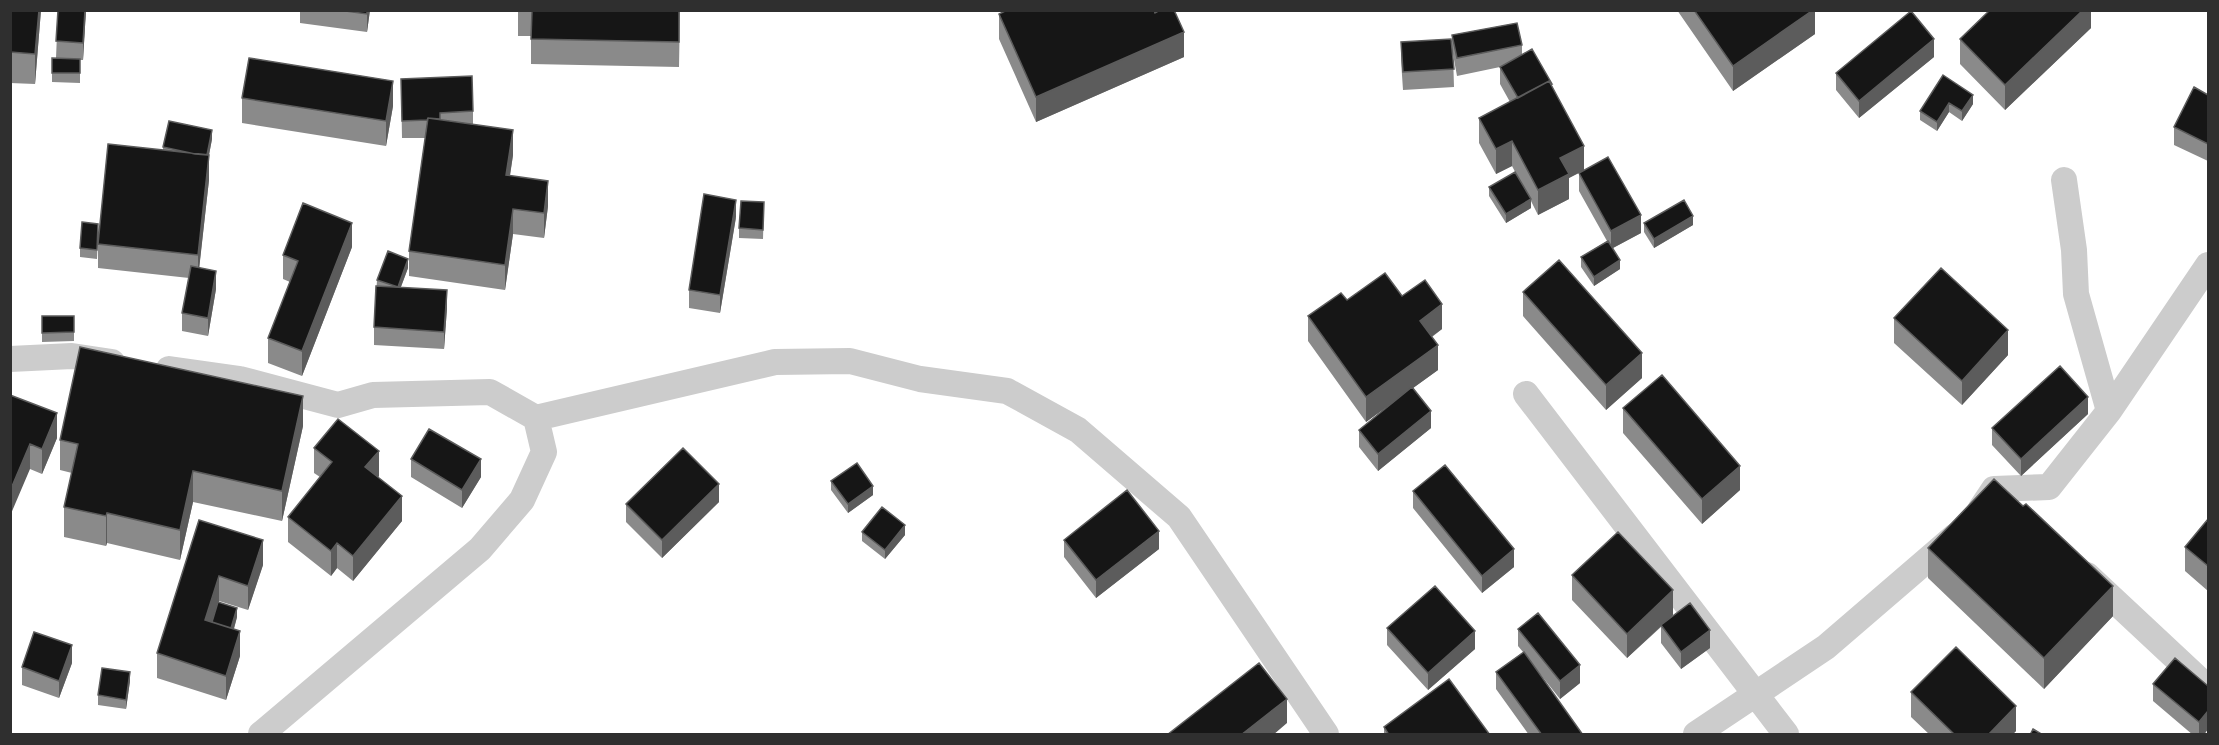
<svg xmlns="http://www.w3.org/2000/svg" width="2219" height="745" font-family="'Titillium Web',sans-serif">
	<rect width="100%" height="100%" fill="#fff"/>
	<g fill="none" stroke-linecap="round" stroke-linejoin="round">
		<path stroke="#ccc" stroke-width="26" d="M10,359L72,356L112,362
			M169,369L240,379L338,405L373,395L490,392L536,418L544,452L522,500L480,549L261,734
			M1526,394L1786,734
			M2109,411L2208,265
			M536,418L775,362L850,361L920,379L1007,391L1078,430L1179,517L1326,734
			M1980,510L1994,489L2049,487L2109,411L2076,294L2074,250L2064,180
			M2087,575L2208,688
			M1696,734L1826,647L1955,536"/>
	</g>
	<path fill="#8a8a8a" d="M10,10H41L35,84L10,83Z
		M58,10H86L83,60H80V83L52,82V58H56Z
		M300,10H370L367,32L300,23Z
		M680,10L679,67L531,64V36H518V11Z
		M916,10H961V12Z
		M1677,10H1815V34L1733,91Z
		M2091,10V28L2005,110L1960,64V39Z
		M999,14L1184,57L1036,122L999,39Z
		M1452,35L1522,45V55L1552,86L1584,170L1641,233L1613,248L1620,269L1594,286L1581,267V257L1607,241L1579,191V173L1569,178V199L1538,215L1531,201V208L1506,223L1489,196V187H1523L1512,166L1496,174L1479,143V118L1510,102L1500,84V67L1457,76L1453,54L1454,87L1403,90L1401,60V42L1452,49Z
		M1934,57L1859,118L1836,90V73Z
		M1943,75L1973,104L1962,121L1949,112L1937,131L1920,120V111Z
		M401,79L473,111V125L513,155L510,176L548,206L544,238L513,234L505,290L409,276V251L425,138H402Z
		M2208,95V161L2174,145V127Z
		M242,98L393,106L386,146L242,123Z
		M212,139L209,155V180L199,268L216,289L208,336L182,331V313L189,278L98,268V244L163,150V147Z
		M764,202L763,239L739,238V228Z
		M736,217L720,313L689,308V290Z
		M1644,223L1693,225L1654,248L1644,232Z
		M98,233L97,259L80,257V248Z
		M352,247L302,376L268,363V338L290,282L283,279V255Z
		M408,268L401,287L447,308L444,349L374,345V327L377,280Z
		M1523,292L1642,378L1606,410L1523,316Z
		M1402,296L1442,329L1432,337L1438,370L1413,388L1431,428L1378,471L1359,447V430L1385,408L1366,422L1308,341V316L1347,300Z
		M42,316H74V341L42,342Z
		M1894,318L2008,355L1962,405L1894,343Z
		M10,395L57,438L42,474L30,469Z
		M1623,408L1740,490L1702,524L1623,433Z
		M2088,414L2021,476L1992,445V428Z
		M303,426L282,521L193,502L180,560L107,543L106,546L64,537V507L72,473L60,470V440Z
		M314,448L379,476L378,477L402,521L353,581L337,568L331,576L288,542V517L320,477L314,473Z
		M411,459L481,477L462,508L411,477Z
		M831,481L873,495L848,513L831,490Z
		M1413,491L1514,567L1482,593L1413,508Z
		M719,502L662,558L626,522V504Z
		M2208,519V591L2185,571V547Z
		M199,520L263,565L248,610L219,601L218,603L237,617L234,629L240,656L226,700L157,678V653Z
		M862,532L905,535L885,559L862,541Z
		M1064,540L1159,549L1096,598L1064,557Z
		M1928,548L2113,616L2044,689L1928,578Z
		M1572,575L1673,615L1670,618L1710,648L1681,669L1661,643V627L1627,658L1572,600Z
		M1387,628L1475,649L1428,690L1387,645Z
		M1518,629L1580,683L1560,699L1533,665L1583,735H1529L1496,689V672L1523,652L1518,646Z
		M72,663L59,698L22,685V667Z
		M130,681L126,709L98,705V695Z
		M2153,684L2208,686L2204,735H2193L2153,701Z
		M1911,692L2016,731L2012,735H1930L1911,717Z
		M1384,727L1490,735H1384Z"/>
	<path fill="#5c5c5c" d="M39,10H41L35,84V54Z
		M85,10H86L83,60V43Z
		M367,10H370L367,32Z
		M1813,10H1815V34L1733,91V66Z
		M2083,10H2091V28L2005,110V85Z
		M1184,32V57L1036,122V97Z
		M1934,39V57L1859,118V101Z
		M393,81V106L386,146V121Z
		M1973,95V104L1962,121V111Z
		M1949,103V112L1937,131V122Z
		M212,130V139L207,165V156Z
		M513,130V155L506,200V175Z
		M1512,141V166L1496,174V149Z
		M1584,146V170L1569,178V199L1538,215V190L1560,158Z
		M209,155V180L198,279V255Z
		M548,181V206L544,238V213Z
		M1531,199V208L1506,223V214Z
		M736,200V217L720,313V295Z
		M513,209V234L505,290V265Z
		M1641,215V233L1611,249V231Z
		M1693,216V225L1654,248V239Z
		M352,223V247L302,376V351Z
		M408,259V268L397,297V288Z
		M1620,260V269L1594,286V277Z
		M216,271V289L208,336V318Z
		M447,290V308L444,349V332Z
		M1442,304V329L1420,345V321Z
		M2008,330V355L1962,405V381Z
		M1438,345V370L1366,422V397Z
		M1642,353V378L1606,410V385Z
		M303,396V426L282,521V491Z
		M2088,397V414L2021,476V459Z
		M1431,411V428L1378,471V454Z
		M57,413V438L42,474V449Z
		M30,444V469L10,516V491Z
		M379,451V476L365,492V467Z
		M481,459V477L462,508V490Z
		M1740,466V490L1702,524V499Z
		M193,471V502L180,560V530Z
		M719,484V502L662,558V540Z
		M873,486V495L848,513V504Z
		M402,496V521L353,581V556Z
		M107,513V543L106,546V516Z
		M905,525V535L885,559V550Z
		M1159,531V549L1096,598V580Z
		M263,540V565L248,610V586Z
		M337,543V568L331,576V551Z
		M1514,549V567L1482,593V576Z
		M219,576V601L205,645V620Z
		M2113,586V616L2044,689V658Z
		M1673,590V615L1627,658V634Z
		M237,608V617L229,646V637Z
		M1710,630V648L1681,669V652Z
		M240,631V656L226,700V676Z
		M1475,631V649L1428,690V673Z
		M72,645V663L59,698V681Z
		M1580,665V683L1560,699V681Z
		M130,672V681L126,709V700Z
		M1287,699V723L1273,735H1241Z
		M2016,706V731L2012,735H1988Z
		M2208,711V729L2204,735H2199V722Z"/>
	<path fill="#161616" stroke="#5c5c5c" stroke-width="1.5" d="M10,10H39L35,54L10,52Z
		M58,10H85L83,43L56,41Z
		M338,10H367V14Z
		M518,10H679V42L531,39L532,11Z
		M1007,10H1154L1155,13L1160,10H1174L1184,32L1036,97L999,14Z
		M1694,10H1813L1733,66Z
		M1990,10H2083L2005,85L1960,39Z
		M1911,11L1934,39L1859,101L1836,73Z
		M1517,23L1522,45L1457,58L1452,35Z
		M1451,39L1454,69L1403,72L1401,42Z
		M1532,49L1552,84H1551L1549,81L1518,98L1500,67Z
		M52,58L80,59V73H52Z
		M249,58L393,81L386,121L242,98Z
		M1943,75L1973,95L1962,111L1949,103L1937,122L1920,111Z
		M472,76L473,111L440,113V119L428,118L427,120L402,121L401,79Z
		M1549,81L1584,146L1560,158L1569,174L1538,190L1512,141L1496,149L1479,118Z
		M2194,87L2208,95V144L2174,127Z
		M428,118L513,130L506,175L548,181L544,213L513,209L505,265L409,251Z
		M169,121L212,130L207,155L195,154L163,147Z
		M108,144L209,155L198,255L98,244Z
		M1608,157L1641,215L1611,231L1579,173Z
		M1515,172L1531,199L1506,214L1489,187Z
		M704,194L736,200L720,295L689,290Z
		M1684,200L1693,216L1654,239L1644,223Z
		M741,201L764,202L763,230L739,228Z
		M303,203L352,223L302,351L268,338L298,261L283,255Z
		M82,222L98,224L97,250L80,248Z
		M1608,241L1620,260L1594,277L1581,257Z
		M388,251L408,259L398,287L377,280Z
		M1559,260L1642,353L1606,385L1523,292Z
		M191,266L216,271L208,318L182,313Z
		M1941,268L2008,330L1962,381L1894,318Z
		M1385,273L1402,296L1425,280L1442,304L1420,321L1438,345L1366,397L1308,316L1341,293L1347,300Z
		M376,286L447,290L444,332L374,327Z
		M42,316H74V332L42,333Z
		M80,347L303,396L282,491L193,471L180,530L107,513L106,516L64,507L78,444L60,440Z
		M2060,366L2088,397L2021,459L1992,428Z
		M1662,375L1740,466L1702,499L1623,408Z
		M1412,387L1431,411L1378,454L1359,430Z
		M10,395L57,413L42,449L30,444L10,491Z
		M338,419L379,451L365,467L402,496L353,556L337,543L331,551L288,517L332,462L314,448Z
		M429,429L481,459L462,490L411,459Z
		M683,448L719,484L662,540L626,504Z
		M857,463L873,486L848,504L831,481Z
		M1445,465L1514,549L1482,576L1413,491Z
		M1994,479L2023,506L2026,504L2113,586L2044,658L1928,548Z
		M1127,490L1159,531L1096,580L1064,540Z
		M882,507L905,525L885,550L862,532Z
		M2208,519V566L2185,547Z
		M199,520L263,540L248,586L219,576L205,620L240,631L226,676L157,653Z
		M1618,532L1673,590L1627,634L1572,575Z
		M1435,586L1475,631L1428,673L1387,628Z
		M218,602L237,608L231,628L212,622Z
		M1690,603L1710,630L1681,652L1661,625Z
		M1538,613L1580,665L1560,681L1518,629Z
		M34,632L72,645L59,681L22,667Z
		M1956,647L2016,706L1988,735H1955L1911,692Z
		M1524,652L1583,735H1542L1496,672Z
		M2175,658L2208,686V711L2199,722L2153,684Z
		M1259,663L1287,699L1241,735H1167Z
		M102,668L130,672L126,700L98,695Z
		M1449,679L1490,735H1389L1384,727Z
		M2033,729L2043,735H2030Z"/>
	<rect width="2219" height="745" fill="none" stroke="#2f2f2f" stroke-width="24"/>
</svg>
